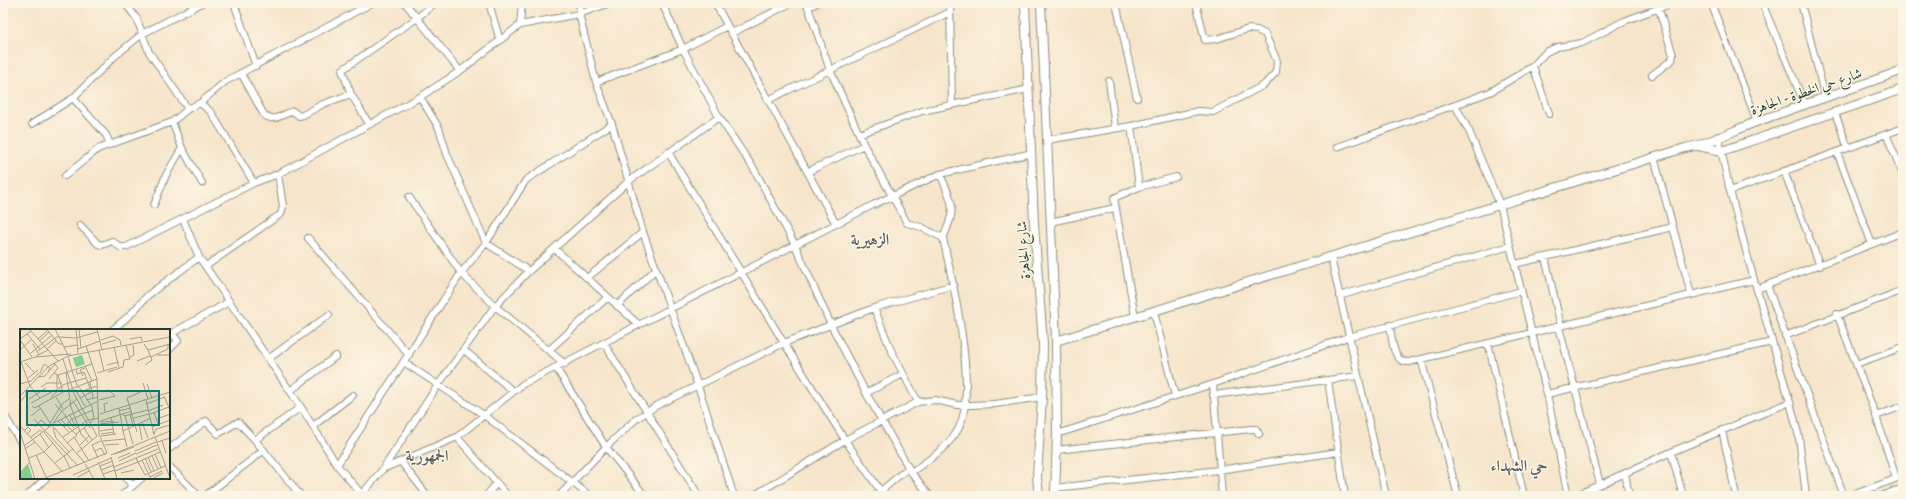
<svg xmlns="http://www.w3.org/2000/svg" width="1906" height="499" font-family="Alegreya,Amiri,serif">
	<rect width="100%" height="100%" fill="#fcf5e5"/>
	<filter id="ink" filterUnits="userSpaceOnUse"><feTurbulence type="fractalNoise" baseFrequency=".025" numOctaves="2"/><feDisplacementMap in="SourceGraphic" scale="8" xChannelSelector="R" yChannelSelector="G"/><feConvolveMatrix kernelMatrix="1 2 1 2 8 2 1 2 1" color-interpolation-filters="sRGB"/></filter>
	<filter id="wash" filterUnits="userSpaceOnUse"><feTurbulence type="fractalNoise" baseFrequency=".012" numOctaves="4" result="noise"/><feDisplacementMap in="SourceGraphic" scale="16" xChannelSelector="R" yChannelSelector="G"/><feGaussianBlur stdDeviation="0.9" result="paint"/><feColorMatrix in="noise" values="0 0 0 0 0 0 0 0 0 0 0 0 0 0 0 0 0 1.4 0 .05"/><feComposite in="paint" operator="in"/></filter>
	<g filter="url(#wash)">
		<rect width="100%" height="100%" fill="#f6e5cb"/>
	</g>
	<g filter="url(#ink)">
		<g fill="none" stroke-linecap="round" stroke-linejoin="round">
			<defs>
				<path id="minor" d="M125,3L137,19L149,52L188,109
					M234,3L256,66
					M405,3L460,71
					M489,3L500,41
					M580,3L579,14L596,82L612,124L643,232L698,386L734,496
					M662,3L683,49L719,117L754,169L795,245L831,325L866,393L911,472L930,496
					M715,3L836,224
					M805,3L808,7L830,70L864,145L907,223L921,227L943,238C952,280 981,397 956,433C944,450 928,461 911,472
					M950,3L952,104
					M1116,3L1137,98
					M1711,3L1757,121
					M1762,3L1805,105
					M1801,3L1825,97
					M808,7L817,3
					M520,25L522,3
					M732,33L791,3
					M1533,66L1549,114
					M241,73L264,115C275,123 282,114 293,111L299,116L303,115L323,104L351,94L369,124
					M1652,75L1672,60L1673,55L1657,3
					M1109,81L1115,128
					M596,82L683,49L727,26
					M351,94L342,70L417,18L435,3
					M420,97L439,128L447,154L486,243L529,271
					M73,98L106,135L110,144
					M768,100L950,12
					M200,103L211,112L254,183
					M1835,113L1848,148
					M172,122L182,148L202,183
					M32,124L73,98L114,57L142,34L202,3
					M1131,126L1139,187
					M859,134L922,111L1029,89
					M1886,134L1903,174
					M1718,136L1730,191L1754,280L1790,402L1799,437L1806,496
					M1047,140L1131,126L1198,111L1213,112L1264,85L1276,72L1277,61L1265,34L1257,30L1248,29L1216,39L1205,40L1196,3
					M1337,147L1455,105
					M668,152L784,343L845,440L884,496
					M1837,152L1872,244
					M1654,157L1691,294
					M809,171L864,145
					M1784,171L1820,266
					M940,174C953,203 957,208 943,238
					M65,176L98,149L172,122L188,109L200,103L226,81L372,3
					M1730,191L1903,128
					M409,197L461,273L495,306L565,364
					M154,205L166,175L182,148
					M183,219L199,257L301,407L337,465L363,496
					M1050,222L1115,208
					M80,225L98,244L102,245L112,241L120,247H126L254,183L278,174L420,97L460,71L520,25L579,14L610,3
					M308,238L409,355
					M555,249L638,324
					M1545,257L1561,326
					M1331,258L1386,496
					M1515,264L1673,227
					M206,266L281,214L283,206L278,174
					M587,278L643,232
					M1767,285L1844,496
					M1757,289L1903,232
					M1339,296L1510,246
					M617,306L655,270
					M874,308L891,350L918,402
					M1154,312L1175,396
					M1837,314L1876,416L1896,478
					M1135,317L1114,198L1139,187L1176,177
					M1390,325C1392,337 1392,364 1409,362L1754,280
					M1559,327L1600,484
					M112,330L130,315L148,295L199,257
					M1785,336L1903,290
					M604,343L699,496
					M1488,343L1524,496
					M169,350L178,341L172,333L229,302
					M464,350L513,391
					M549,350L608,297
					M268,359L329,315
					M1421,359L1458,496
					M405,363L484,415L590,496
					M1856,364L1903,347
					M556,368L606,447L645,496
					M1328,380L1345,496
					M1213,384L1222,496
					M290,391L336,356
					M866,393L903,374
					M1547,394L1772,342
					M1213,395L1358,376
					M3,413L21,443
					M1876,416L1903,406
					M313,426L353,395
					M1722,430L1736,496
					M1057,434L1213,384L1348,337L1521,291
					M457,437L508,496
					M255,440L301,407
					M169,449L206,421L218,434L238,422L255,440L301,496
					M1056,450L1251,429H1256L1259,434
					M1671,452L1683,496
					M401,462L428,496
					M337,465L461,273L486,243L526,180L612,124
					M169,466L199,496
					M383,469L457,437L523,384L873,205L940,174L1032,153
					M1625,473L1629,496
					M126,478L133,486
					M1054,488L1219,470L1338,452
					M362,494L383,469L438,385L495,306L529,271L629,181L719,117
					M28,495L46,478
					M121,496L142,478
					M205,496L264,450
					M486,496L496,484
					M559,496L606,447L636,419L656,406L784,343L874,308L954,285
					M753,496L845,440L918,402L935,400L957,405H971L995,404L1042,397
					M875,496L908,468
					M1568,496L1547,394L1500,205L1469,131L1455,105L1490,92L1533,66L1546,52L1557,47L1582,43L1624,21L1673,3
					M1575,496L1671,452L1790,402
					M1850,496L1903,476
					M1881,496L1903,488"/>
				<path id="tertiary" d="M1025,3L1034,224L1043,344L1042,397L1037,477L1039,496
					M1041,3L1056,341L1057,434L1055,496
					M1698,146L1722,151L1903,89
					M1056,341L1685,148C1707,145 1734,130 1756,122C1805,104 1854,88 1903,70
					M360,496L362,494L364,496"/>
			</defs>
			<use href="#minor" stroke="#8a9180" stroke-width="8"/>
			<use href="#tertiary" stroke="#8a9180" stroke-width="10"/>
			<use href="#minor" stroke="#fff" stroke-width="6"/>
			<use href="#tertiary" stroke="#fff" stroke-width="8"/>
		</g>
	</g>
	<g text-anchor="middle" stroke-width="3" stroke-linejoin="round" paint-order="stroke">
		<g font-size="14" fill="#1f3d34" stroke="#fcf5e5">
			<text transform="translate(1806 91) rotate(-19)" y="5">شارع حي الخطوة - الجاهزة</text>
			<text transform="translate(1023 250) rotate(-94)" y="5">شارع الجاهزة</text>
		</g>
		<g font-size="16" font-weight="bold" fill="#5d5f64" stroke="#fcf5e5">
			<text x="870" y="245">الزهيرية</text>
			<text x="427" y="461">الجمهورية</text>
			<text x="1519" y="471">حي الشهداء</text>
		</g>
	</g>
	<g transform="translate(20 329)">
		<rect width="150" height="150" fill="#f6e5cb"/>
		<path d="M62,26L65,35L56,38L53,29ZM8,135L13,150H0V145Z" fill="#82cf8d"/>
		<path fill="none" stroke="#a0a28f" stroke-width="1" d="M9,0L38,32M35,0L48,26M56,0L58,24M59,0L61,19M77,0L82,21M28,2L39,15H43M7,5L20,20M39,8L56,9L77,3M0,10L11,2M18,10L29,0M110,10L121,8L122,12M0,11L12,28M81,11L93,7L100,11L101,16M19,12L29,3M13,15L19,26M82,15L96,11M124,15L128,21L150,15M66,17L77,50L79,105L87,124M44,18L57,16M94,18L99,39M27,20L36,12M58,20L80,12M0,21L12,10M79,21L84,42M18,22L38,7M11,24L32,6M137,26H150M16,27L28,21M48,27L52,41M110,28L114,26L113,16M131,28L148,20V15M43,30L53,61M117,32L130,27M0,33L15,28L51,25M1,33L10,57L20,69M5,34L14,43M87,36L99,33M125,36L132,31L128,21M65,37L72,52M56,40L57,45L64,43L70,59M52,42L58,59M46,43L51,78L61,105L68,113M88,43L103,38L104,31L110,30L106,16M20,44L24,35L30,39L28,43M34,44L38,46L43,63M77,44L97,38M37,46V59M38,46L72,35M63,47L60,41L65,39M18,48L25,47L35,35M8,49L18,41M29,50L38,39L34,34M70,53L73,69M123,54L128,70M0,55L11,52L19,44M127,55L132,69M42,56L66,49M21,58L27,54H42M59,58L72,78L74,90L70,94M55,60L65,77M52,61L77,107M63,62L77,57M0,67L29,37L48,27L150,8M144,67L150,81M31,68L40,60M36,68L43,80M60,69L73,62M9,70L26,59M66,71L78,68M79,71L95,67L89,61L84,62M126,71L134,106M53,72L70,99M0,73L6,66V61M11,74L43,57M35,75L46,87M126,75L145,68M12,77L15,79L43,63L77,50M19,77L30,94L65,134M99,79L103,102M99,82L111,79M128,82L143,76M85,83L84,75L88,74M134,83L138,95M103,84L104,87L128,81M49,85L56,98M80,85L150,63M110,85L113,97M130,85L149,78M11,87L21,79M45,87L54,99M105,87L113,115M91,88L94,105M114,89L129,85M14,90L58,137M137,90L150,85M41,91L57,106M38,92L49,103M80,92L112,82M80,93L94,92M122,93L128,109M30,94L43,74L49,70M34,94L78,72M119,94L122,111M80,95L99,93M0,97L42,142M15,98L21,91L29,98M44,98L52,90L73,81M132,98L150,91M33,99L36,109L49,123M64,99L72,111M4,102L8,98L11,101L7,105M23,102L44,128M80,102L93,100M0,103L15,150M117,103L107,69L125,61M20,105L29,119M56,105L68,96M81,105L94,103M134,105L136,100L150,96M81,107L96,105M11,108L20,101L22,103M43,108L68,91L79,89M54,108L69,132M135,108L150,149M83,112L105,110M142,112L146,124M137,113L150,109M47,114L57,106M60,116L69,107M85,116L99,115M4,117L32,96L41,83L57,70M107,118L103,102L131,89M5,120L15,113M75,122L81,119L85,126M115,122L136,113M24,123L33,114M57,124L77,107M95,125L114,118M116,125L137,116M135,125L141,139M16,126L26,148M91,126L150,102M44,127L50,139M132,127L138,140M91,128L97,150M128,128L134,142M9,129L24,123M78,129L72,116L81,112M98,129L110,124M116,129L138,120M125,129L131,143M122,131L131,150M99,132L116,124M78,133L85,150M35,134L53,120M65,135L74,150M80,137L93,132M94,138L116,129L118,133L140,123M81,141L94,136M95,142L118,133L125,146L145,137M0,144L9,134M101,144L114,141M83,145L95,141M53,146L91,129M58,148L69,142M130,148L142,142M23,150L87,124M132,150L143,144"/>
		<path fill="#0f766e" fill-opacity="0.15" stroke="#0f766e" stroke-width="2" d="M7,62H139V96H7Z"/>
		<rect width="150" height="150" fill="none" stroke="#1f3d34" stroke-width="2"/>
	</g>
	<rect width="1906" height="499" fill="none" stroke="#fcf5e5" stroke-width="16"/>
</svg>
